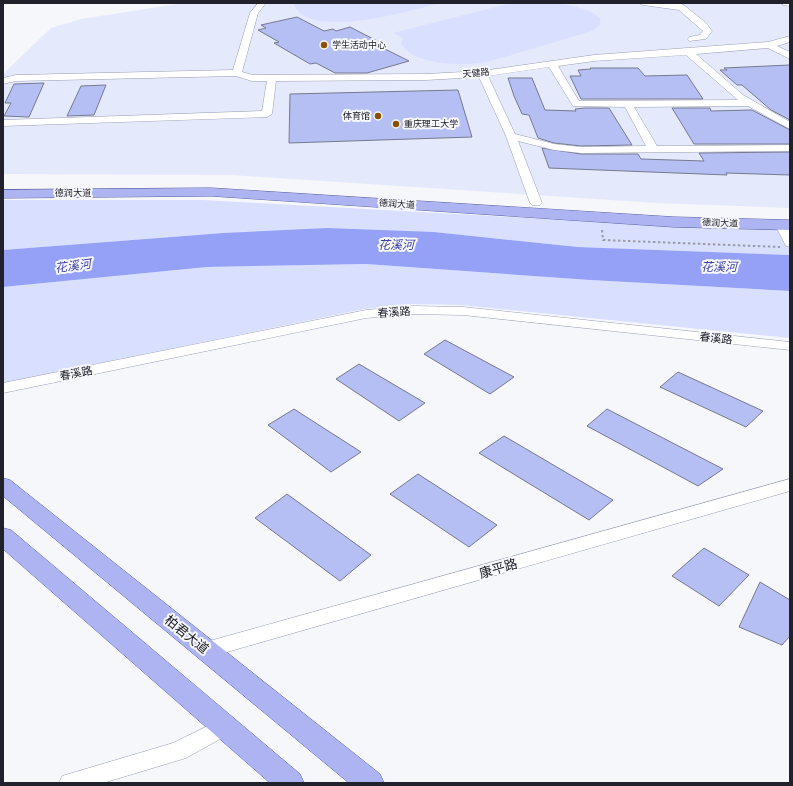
<svg xmlns="http://www.w3.org/2000/svg" width="793" height="786" font-family="Manrope,'Noto Sans SC',sans-serif">
	<rect width="100%" height="100%" fill="#f5f7fb"/>
	<path fill="#e5e9fc" d="M184,3H790V208L657,203L231,175L3,174V74L51,28L81,19Z"/>
	<path fill="#d9e0ff" d="M296,3H441C412,10 311,41 294,5Z
		M511,3C539,3 578,0 600,18V25L592,31C568,38 545,45 522,52C510,55 498,59 486,62C463,66 415,66 401,44L403,38L393,33Z
		M3,200H204L674,226L790,230V255L578,247L434,232L223,233L3,250Z
		M366,264L590,280L790,291V338L460,305L410,304L364,309L3,383V287L207,267Z"/>
	<path fill="#94a1f6" d="M327,228L434,232L578,247L790,255V291L590,280L366,264L207,267L3,287V250L223,233Z"/>
	<path fill="#b5bff3" stroke="#767a8f" d="M297,17L324,31L333,29L336,31L350,27L381,43L375,44L409,61L367,73H335L316,63L310,64L274,43L279,42L258,30L266,28L261,25Z
		M790,65V120L771,110L742,85H737L720,70H727L724,68Z
		M590,68H638L645,76L687,75L703,99H581L570,76H581L578,70L591,69Z
		M508,78H532L545,110L576,111L575,109L585,108H609L632,145L581,146L554,143L538,138L529,115L522,114L514,96Z
		M44,83L29,117L4,116L11,103H5L14,84Z
		M106,85L94,115L67,116L81,86Z
		M458,90L472,137L289,143L290,94Z
		M672,108H710L711,111L752,110L790,130V144H694Z
		M542,148L581,154H638L641,159L704,161L699,153L790,152V175L726,173L727,175L549,168Z
		M445,340L514,377L490,394L424,354Z
		M359,364L425,403L399,421L336,379Z
		M678,372L763,411L746,427L660,387Z
		M294,409L361,452L331,472L268,425Z
		M607,409L723,469L698,486L587,426Z
		M504,436L613,500L589,520L479,453Z
		M418,474L497,525L469,547L390,494Z
		M287,494L371,555L340,581L255,518Z
		M704,548L749,575L719,606L672,576Z
		M760,582L790,600V636L782,645L739,627Z"/>
	<g fill="none" stroke-linecap="round" stroke-linejoin="round">
		<defs>
			<path id="minor" d="M258,3H266L258,13L242,72L253,75L426,74L482,71L594,55L768,42L790,36V42L777,46L790,52V59L768,48L696,54L743,95L790,122V129L748,106L634,107L657,146L790,145V151L581,153L554,150L518,141L542,203L540,205H532L530,203L506,136L479,77L426,80L276,81L272,114L267,117L3,126V120L262,111L267,81H252L236,76L16,81L3,84V78L16,75L233,70L250,13ZM686,55L738,100L579,101L558,66L594,61ZM549,67L573,106L625,107L646,146L581,147L554,144L515,134L488,76Z
				M639,3L672,4L671,3H680L685,6L706,23L712,31L706,39L689,41L688,39L689,37L700,35L703,31L679,10L643,5Z
				M782,3H790V6L783,5Z
				M781,221L785,222L790,231V247L786,246L775,225L777,222Z
				M413,306L463,307L790,342V350L463,315L413,314L366,318L3,393V383L366,310Z
				M790,479V491L206,658L199,656L196,650L199,644L206,642Z
				M224,718L231,721L235,727L231,733L186,758L103,783H59L62,776L173,743Z"/>
			<path id="major" d="M211,188L674,217L790,220V230L674,227L211,196L3,198V190Z
				M3,478L10,480L380,774L384,783H349L3,496Z
				M3,528L11,530L300,774L304,783H270L3,549Z"/>
		</defs>
		<use href="#minor" stroke="#989db3" stroke-width="1"/>
		<use href="#major" stroke="#5860a5" stroke-width="1"/>
		<path stroke="#9a9ca2" stroke-width="2" stroke-dasharray="2.5 2.5" stroke-linecap="butt" d="M602,230L603,240L780,247"/>
		<use href="#minor" fill="#fff" fill-rule="evenodd"/>
		<use href="#major" fill="#adb4f1" fill-rule="evenodd"/>
	</g>
	<g fill="#895202" stroke="#f5f7fb" stroke-width="1.5">
		<circle cx="324" cy="45" r="4"/>
		<circle cx="378" cy="116" r="4"/>
		<circle cx="396" cy="124" r="4"/>
	</g>
	<g text-anchor="middle" stroke-width="4" stroke-linejoin="round" paint-order="stroke">
		<g font-size="9" fill="#20212a" stroke="#f5f7fb" text-anchor="start">
			<text x="332" y="48">学生活动中心</text>
			<text x="370" y="119" text-anchor="end">体育馆</text>
			<text x="404" y="127">重庆理工大学</text>
		</g>
		<g font-size="9" fill="#20212a" stroke="#f5f7fb">
			<text transform="translate(476 73) rotate(-5)" y="3">天健路</text>
			<text x="73" y="196">德润大道</text>
			<text transform="translate(397 204) rotate(4)" y="3">德润大道</text>
			<text transform="translate(720 223) rotate(2)" y="3">德润大道</text>
		</g>
		<g font-size="11" fill="#20212a" stroke="#f5f7fb">
			<text transform="translate(394 312) rotate(-4)" y="4">春溪路</text>
			<text transform="translate(716 338) rotate(6)" y="4">春溪路</text>
			<text transform="translate(76 373) rotate(-11)" y="4">春溪路</text>
		</g>
		<g font-size="12" font-style="italic" fill="#3f42a4" stroke="#f5f7fb">
			<text x="396" y="249">花溪河</text>
			<text transform="translate(73 266) rotate(-7)" y="4">花溪河</text>
			<text x="719" y="271">花溪河</text>
		</g>
		<g font-size="13" fill="#20212a" stroke="#f5f7fb">
			<text transform="translate(498 568) rotate(-16)" y="5">康平路</text>
			<text transform="translate(187 634) rotate(39)" y="5">柏君大道</text>
		</g>
	</g>
	<rect width="793" height="786" fill="none" stroke="#20212a" stroke-width="8"/>
</svg>
